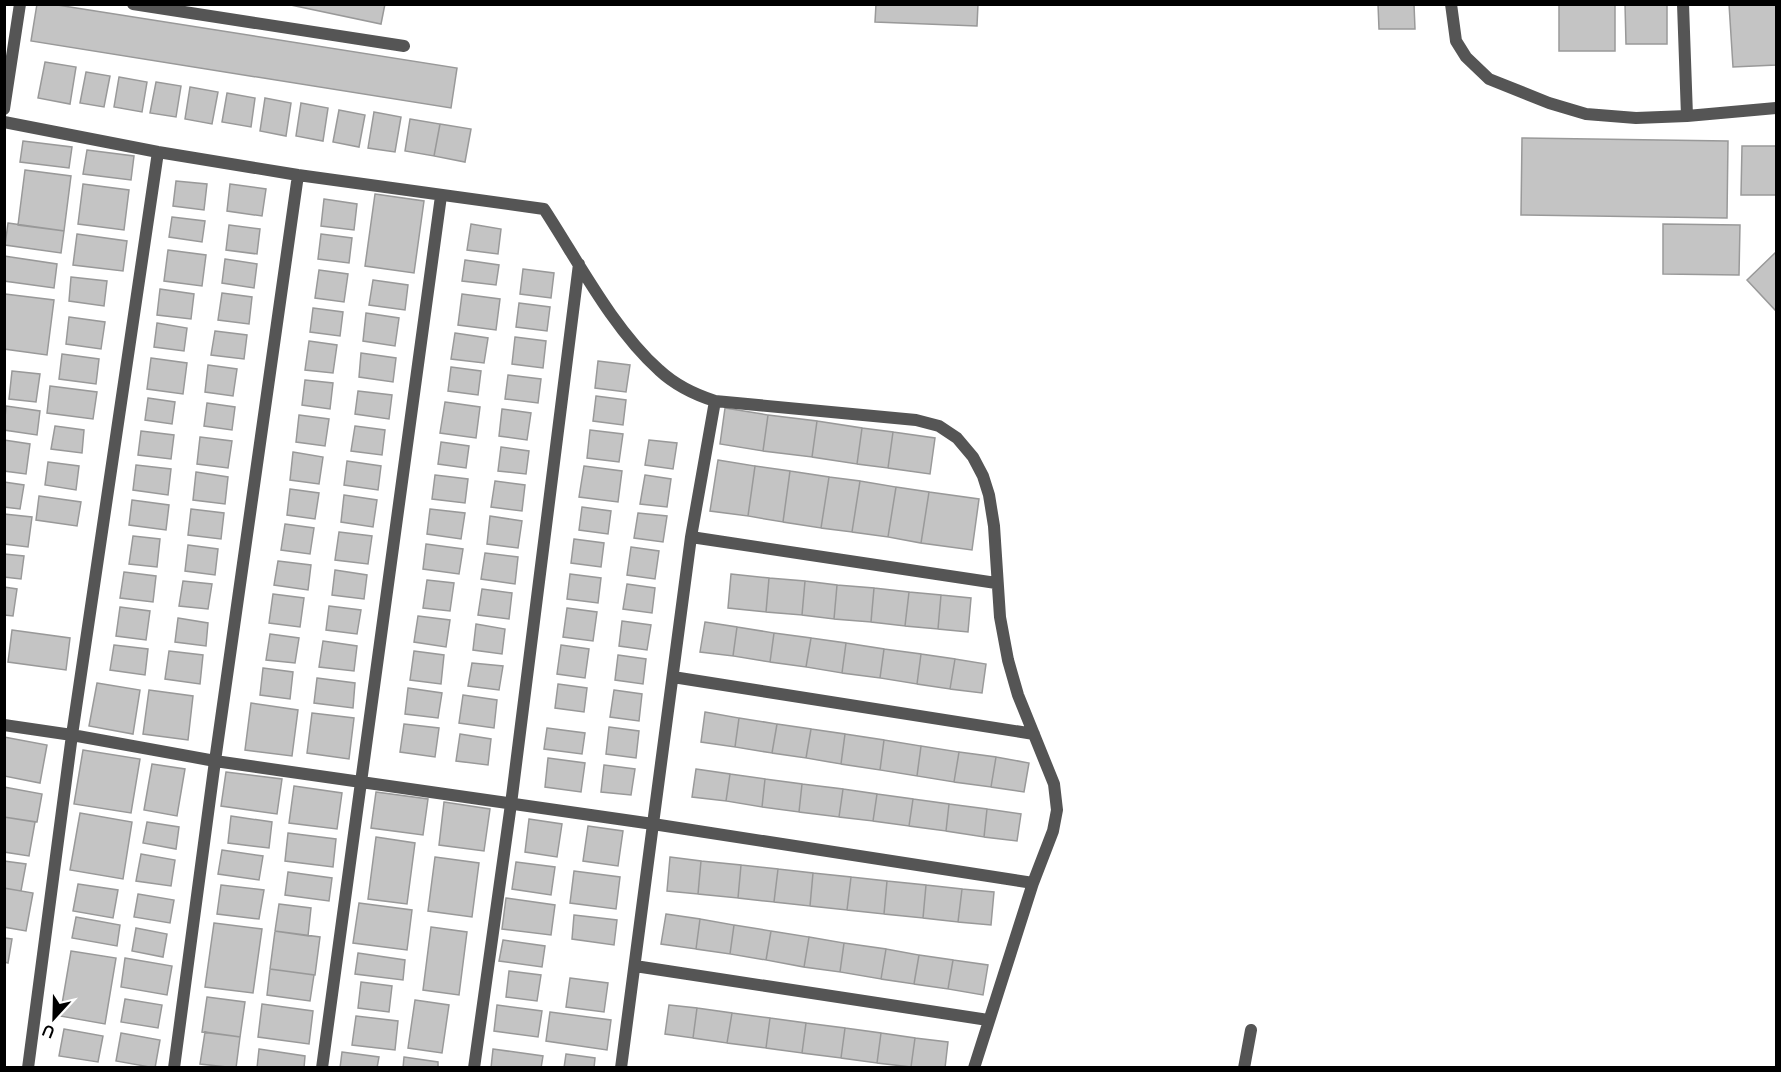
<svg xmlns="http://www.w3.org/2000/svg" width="1781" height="1072" font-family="Mulish,sans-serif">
	<rect width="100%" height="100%" fill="#fff"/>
	<path fill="#c4c4c4" stroke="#999" stroke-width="1.5" d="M37,4H51L457,68L451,108L31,41Z
		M286,4H385L381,24Z
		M876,4H978L977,26L875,22Z
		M1378,4H1414L1415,29H1379Z
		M1559,4H1615V51H1559Z
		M1625,4H1667V44H1626Z
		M1729,4H1776V65L1733,67Z
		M45,62L76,67L70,104L38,98Z
		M86,72L110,76L104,107L80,103Z
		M119,77L147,82L142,112L114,107Z
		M156,82L181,86L176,117L150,113Z
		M190,87L218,92L212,124L185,119Z
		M227,93L255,98L251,127L222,122Z
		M265,98L291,103L286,136L260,131Z
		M301,103L328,108L323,141L296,136Z
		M339,110L365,115L359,147L333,142Z
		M374,112L401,117L395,152L368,148Z
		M410,119L440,124L434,156L405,151Z
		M440,124L471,129L465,162L434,156Z
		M1522,138L1728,141L1727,218L1521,215Z
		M23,141L72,147L69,168L20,162Z
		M1742,146H1776V195H1741Z
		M87,150L134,156L131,180L83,174Z
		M25,170L71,176L64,231L18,225Z
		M176,181L207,184L204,210L173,206Z
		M83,184L129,190L124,230L78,224Z
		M230,184L266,189L262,216L227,211Z
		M375,194L424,201L414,273L365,266Z
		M324,199L357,204L354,230L321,226Z
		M172,217L205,221L202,242L169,237Z
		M8,223L64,231L61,253L5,245Z
		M471,224L501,229L498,254L467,250Z
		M1663,224L1740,225L1739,275L1663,274Z
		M229,225L260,229L257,254L226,250Z
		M77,234L127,241L123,271L73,265Z
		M321,234L352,238L349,263L318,259Z
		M168,250L206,255L202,286L164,281Z
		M1776,252V311L1747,280Z
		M4,256L57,264L54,288L4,281Z
		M225,259L257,264L254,288L222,283Z
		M465,260L499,265L496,285L462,281Z
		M523,269L554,273L551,298L520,294Z
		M319,270L348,274L344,302L315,298Z
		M71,277L107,281L104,306L69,301Z
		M373,280L408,285L405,310L369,305Z
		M160,289L194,294L191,319L157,315Z
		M222,293L252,297L249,324L218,320Z
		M5,294L54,300L47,355L4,349Z
		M462,294L500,299L496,330L458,325Z
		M519,303L550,307L547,331L516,327Z
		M313,308L343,312L340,336L310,332Z
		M366,313L399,318L395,346L363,341Z
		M69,317L105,322L101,349L66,344Z
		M157,323L187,328L184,351L154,347Z
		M215,331L247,335L244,359L211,355Z
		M455,333L488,338L484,363L451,359Z
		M515,337L546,341L543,368L512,364Z
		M309,341L337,345L333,373L305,370Z
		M361,353L396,358L393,382L359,377Z
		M62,354L99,359L96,384L59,379Z
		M151,358L187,363L183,394L147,389Z
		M598,361L630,365L626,392L595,388Z
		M208,365L237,369L233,396L205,392Z
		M451,367L481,371L478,395L448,391Z
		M12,371L40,374L36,402L9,399Z
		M508,375L541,379L538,403L505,399Z
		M305,380L333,383L330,409L302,405Z
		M50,386L97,392L93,419L47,413Z
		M358,391L392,395L389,419L355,414Z
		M596,396L626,400L623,425L593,421Z
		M148,398L175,402L172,424L145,420Z
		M445,402L480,407L476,438L440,433Z
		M207,403L235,407L232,430L204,426Z
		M6,406L40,411L37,435L4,430Z
		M725,408L768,415L763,451L720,444Z
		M502,409L531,413L527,440L499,436Z
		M299,415L329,419L325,446L296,442Z
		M768,415L817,421L812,457L763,451Z
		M817,421L862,428L857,464L812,457Z
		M55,426L84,430L82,453L51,449Z
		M355,426L385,430L382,455L351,451Z
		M862,428L893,432L888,468L857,464Z
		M590,430L623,434L619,462L587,458Z
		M141,431L174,435L171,459L138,455Z
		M893,432L935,438L930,474L888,468Z
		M200,437L232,441L228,468L197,464Z
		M4,440L30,444L26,474L4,471Z
		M649,440L677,443L673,469L645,465Z
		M441,442L469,446L466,468L438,464Z
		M501,447L529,451L526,474L498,471Z
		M293,452L323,457L319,484L290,480Z
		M718,460L755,466L748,516L710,511Z
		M347,461L381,466L378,490L344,485Z
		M48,462L79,466L76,490L45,485Z
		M136,465L171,469L168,495L133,490Z
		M584,466L622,471L618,502L579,497Z
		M755,466L790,471L783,522L748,516Z
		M790,471L829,477L821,528L783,522Z
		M196,472L228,477L225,504L193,500Z
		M435,475L468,479L465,503L432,499Z
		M645,475L671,479L667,507L640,504Z
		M829,477L860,481L852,532L821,528Z
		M495,481L525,485L522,511L491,507Z
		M860,481L896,487L888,537L852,532Z
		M4,482L24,485L20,509L4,507Z
		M896,487L929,492L921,543L888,537Z
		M290,489L319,493L315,519L287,515Z
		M929,492L979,499L972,550L921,543Z
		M344,495L377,500L373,527L341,522Z
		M39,496L81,502L77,526L36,520Z
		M132,500L169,505L166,530L129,525Z
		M582,507L611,511L608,534L579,530Z
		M191,509L224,513L221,539L188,535Z
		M430,509L465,513L461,539L427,534Z
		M638,513L667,516L663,542L634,538Z
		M4,514L32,517L28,547L4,544Z
		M490,516L522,521L518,548L487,544Z
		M285,524L314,528L310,554L281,550Z
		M339,532L372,536L368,564L335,560Z
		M133,536L160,539L157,567L129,564Z
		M574,539L604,543L601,567L571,563Z
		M426,544L463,549L459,574L423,569Z
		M188,545L218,549L215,575L185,571Z
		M631,547L659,551L655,579L627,575Z
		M485,553L518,557L515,584L481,579Z
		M4,554L24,556L21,579L4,577Z
		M278,561L311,565L308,590L274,585Z
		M335,570L367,575L364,599L332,595Z
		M124,572L156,576L153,602L120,598Z
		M570,574L601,578L598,603L567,599Z
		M731,574L769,578L766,612L728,608Z
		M769,578L805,581L802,615L766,612Z
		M427,580L454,583L450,611L423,608Z
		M183,581L212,584L208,609L179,606Z
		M805,581L837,585L834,619L802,615Z
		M627,584L655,588L652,613L623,609Z
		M837,585L874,588L871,622L834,619Z
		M4,587L17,589L13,616L4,615Z
		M874,588L909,592L905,626L871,622Z
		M482,589L512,593L509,619L478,615Z
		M909,592L941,595L938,629L905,626Z
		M273,594L304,598L300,627L269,623Z
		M941,595L971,598L968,632L938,629Z
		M329,606L361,610L357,634L326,630Z
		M120,607L150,611L146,640L116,636Z
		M567,608L597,612L593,641L563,637Z
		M418,616L450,620L446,647L414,642Z
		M178,618L208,623L206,646L175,642Z
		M622,621L651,625L647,650L619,646Z
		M705,622L737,627L733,656L700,652Z
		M476,624L505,629L502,654L473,650Z
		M737,627L774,633L770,662L733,656Z
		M12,630L70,638L66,670L8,662Z
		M774,633L811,638L806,667L770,662Z
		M270,634L299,638L295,663L266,660Z
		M811,638L846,643L842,673L806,667Z
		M323,641L357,646L354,671L319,667Z
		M846,643L884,649L880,678L842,673Z
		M114,645L148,649L145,675L110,670Z
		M561,645L589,649L585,678L557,674Z
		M884,649L921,654L917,684L880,678Z
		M169,651L203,655L200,684L165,679Z
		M414,651L444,655L441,684L410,680Z
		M921,654L955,659L950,689L917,684Z
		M618,655L646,659L643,684L615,680Z
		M955,659L986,664L982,693L950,689Z
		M472,663L503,666L499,690L468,686Z
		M263,668L293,672L290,699L260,695Z
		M317,678L355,683L353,708L314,703Z
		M97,683L140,690L133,734L89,726Z
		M558,684L587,688L584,712L555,708Z
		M408,688L442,693L438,718L405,714Z
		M149,690L193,696L188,740L143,734Z
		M614,690L642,694L639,721L610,717Z
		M463,695L497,700L494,728L459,723Z
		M251,703L298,710L292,756L245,750Z
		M705,712L739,718L735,747L701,742Z
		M312,713L354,718L349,759L307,753Z
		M739,718L777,724L772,753L735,747Z
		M404,724L439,728L435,757L400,752Z
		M777,724L811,729L806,758L772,753Z
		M609,727L639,731L636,758L606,754Z
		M547,728L585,733L582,754L544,749Z
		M811,729L845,734L841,764L806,758Z
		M460,734L491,739L488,765L456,761Z
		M845,734L884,740L880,770L841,764Z
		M4,737L47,745L40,783L4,776Z
		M884,740L921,746L917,776L880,770Z
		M921,746L959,752L954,782L917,776Z
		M83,750L140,759L131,813L74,804Z
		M959,752L996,757L991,787L954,782Z
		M996,757L1029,763L1024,792L991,787Z
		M548,758L585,763L581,792L545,787Z
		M152,764L185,769L177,816L144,810Z
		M604,765L635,769L631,795L601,792Z
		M696,769L730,774L726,801L692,797Z
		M226,772L282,779L277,814L221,806Z
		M730,774L765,779L762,807L726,801Z
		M765,779L802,784L799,812L762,807Z
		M802,784L843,789L839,817L799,812Z
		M294,786L342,793L337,829L289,823Z
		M4,787L42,794L37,822L4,817Z
		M843,789L877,794L873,821L839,817Z
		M376,792L428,799L423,835L371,828Z
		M877,794L913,799L909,826L873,821Z
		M913,799L949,804L946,831L909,826Z
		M444,802L490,809L484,851L439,845Z
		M949,804L987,809L984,837L946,831Z
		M987,809L1021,814L1017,841L984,837Z
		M80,813L132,822L123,879L70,870Z
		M231,816L272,822L269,848L228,843Z
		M4,817L35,822L29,856L4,852Z
		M529,819L562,824L557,857L525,852Z
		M147,822L179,827L176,849L143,843Z
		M588,826L623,831L618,866L583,861Z
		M288,833L336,839L333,867L285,861Z
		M376,837L415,843L407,904L368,899Z
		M222,850L263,856L259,880L218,874Z
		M141,854L175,860L171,886L136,881Z
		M435,857L479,863L472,917L428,911Z
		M670,857L701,861L698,894L667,891Z
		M4,861L26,864L21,891L4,888Z
		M701,861L741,865L738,898L698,894Z
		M516,862L555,867L551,895L512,889Z
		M741,865L778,869L774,902L738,898Z
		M778,869L813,873L810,906L774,902Z
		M574,871L620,877L616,909L570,903Z
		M288,872L332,878L329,901L285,895Z
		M813,873L851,877L847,910L810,906Z
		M851,877L887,881L884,914L847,910Z
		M887,881L926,885L923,918L884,914Z
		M78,884L118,890L113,918L73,911Z
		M221,885L264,890L259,919L217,914Z
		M926,885L962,889L958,922L923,918Z
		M4,888L33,893L26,931L4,927Z
		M962,889L994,892L991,925L958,922Z
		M138,894L174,900L170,923L134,917Z
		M506,898L555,905L551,935L502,929Z
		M359,903L412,910L407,950L353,943Z
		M279,904L311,908L308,936L275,931Z
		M666,914L700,919L696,949L661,944Z
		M574,915L617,920L614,945L572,939Z
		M76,917L120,925L117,946L72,938Z
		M700,919L734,925L730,954L696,949Z
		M214,923L262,929L253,993L205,987Z
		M734,925L771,931L766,960L730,954Z
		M431,927L467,932L459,995L423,990Z
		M136,928L167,934L163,957L132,951Z
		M275,931L320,937L315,975L270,969Z
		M771,931L809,937L804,967L766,960Z
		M809,937L844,943L840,972L804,967Z
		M4,938L12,939L8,963L4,962Z
		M503,940L545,946L542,967L499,961Z
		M844,943L886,949L881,979L840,972Z
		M886,949L919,955L914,984L881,979Z
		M71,951L116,958L105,1024L60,1016Z
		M358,953L405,960L403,980L355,974Z
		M919,955L953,960L948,989L914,984Z
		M125,958L172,966L167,995L121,987Z
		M953,960L988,965L983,995L948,989Z
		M270,969L314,975L310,1001L267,995Z
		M509,971L541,975L537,1001L506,997Z
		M570,978L608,983L604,1012L566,1007Z
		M361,982L392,986L389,1012L358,1008Z
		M207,997L245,1002L240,1037L202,1032Z
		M125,999L162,1005L158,1028L121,1022Z
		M415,1000L449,1005L442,1053L408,1048Z
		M262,1004L313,1011L309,1044L258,1037Z
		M497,1005L542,1011L538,1037L494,1031Z
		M669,1005L697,1008L693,1038L665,1034Z
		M697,1008L732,1013L727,1043L693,1038Z
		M550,1012L611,1020L607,1050L546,1041Z
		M732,1013L770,1018L766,1048L727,1043Z
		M356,1016L398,1021L395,1050L352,1045Z
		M770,1018L806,1023L802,1053L766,1048Z
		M806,1023L845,1028L841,1058L802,1053Z
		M845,1028L881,1033L877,1063L841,1058Z
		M64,1029L103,1036L98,1062L59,1056Z
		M205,1032L240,1037L236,1068L200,1064Z
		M121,1033L160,1040L155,1068L116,1061Z
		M881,1033L915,1038L911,1067L877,1063Z
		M915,1038L948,1042L945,1068L911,1067Z
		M259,1049L305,1056L304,1068H257Z
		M493,1049L543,1056L541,1068H491Z
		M342,1052L379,1057L377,1068H340Z
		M566,1054L595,1058L594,1068H564Z
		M404,1057L438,1062V1068H403Z"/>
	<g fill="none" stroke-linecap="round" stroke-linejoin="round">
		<path stroke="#555" stroke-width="12" d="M1244,1068L1251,1030"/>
		<path stroke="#555" stroke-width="12" d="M133,4L404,46
			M1451,4L1456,41L1466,57L1489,79L1549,103L1586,114L1636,118L1687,116
			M1683,4L1687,116L1776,108
			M4,109L20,4
			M4,122L158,152L298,175L544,209C578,261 613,329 659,370C674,384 696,395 715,401L916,420L939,426L957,438L973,457L983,476L989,495L994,526L1000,617L1008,660L1018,695L1054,784L1057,810L1053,831L1033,883L653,824L691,537L715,401
			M691,537L996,583
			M673,677L1034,734
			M4,725L72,735L215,761L653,824L621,1068
			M635,966L988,1020
			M28,1068L72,735L158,152
			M174,1068L215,761L298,175
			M322,1068L441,196
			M474,1068L511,804L579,264
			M974,1068L1033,883"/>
	</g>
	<rect width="1781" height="1072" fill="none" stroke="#000000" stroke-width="12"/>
	<g transform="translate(54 1018) rotate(202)" stroke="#ffffff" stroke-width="4.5" paint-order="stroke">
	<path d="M0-4.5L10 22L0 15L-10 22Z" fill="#000000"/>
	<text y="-9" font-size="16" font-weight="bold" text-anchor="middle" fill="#000000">U</text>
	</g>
</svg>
